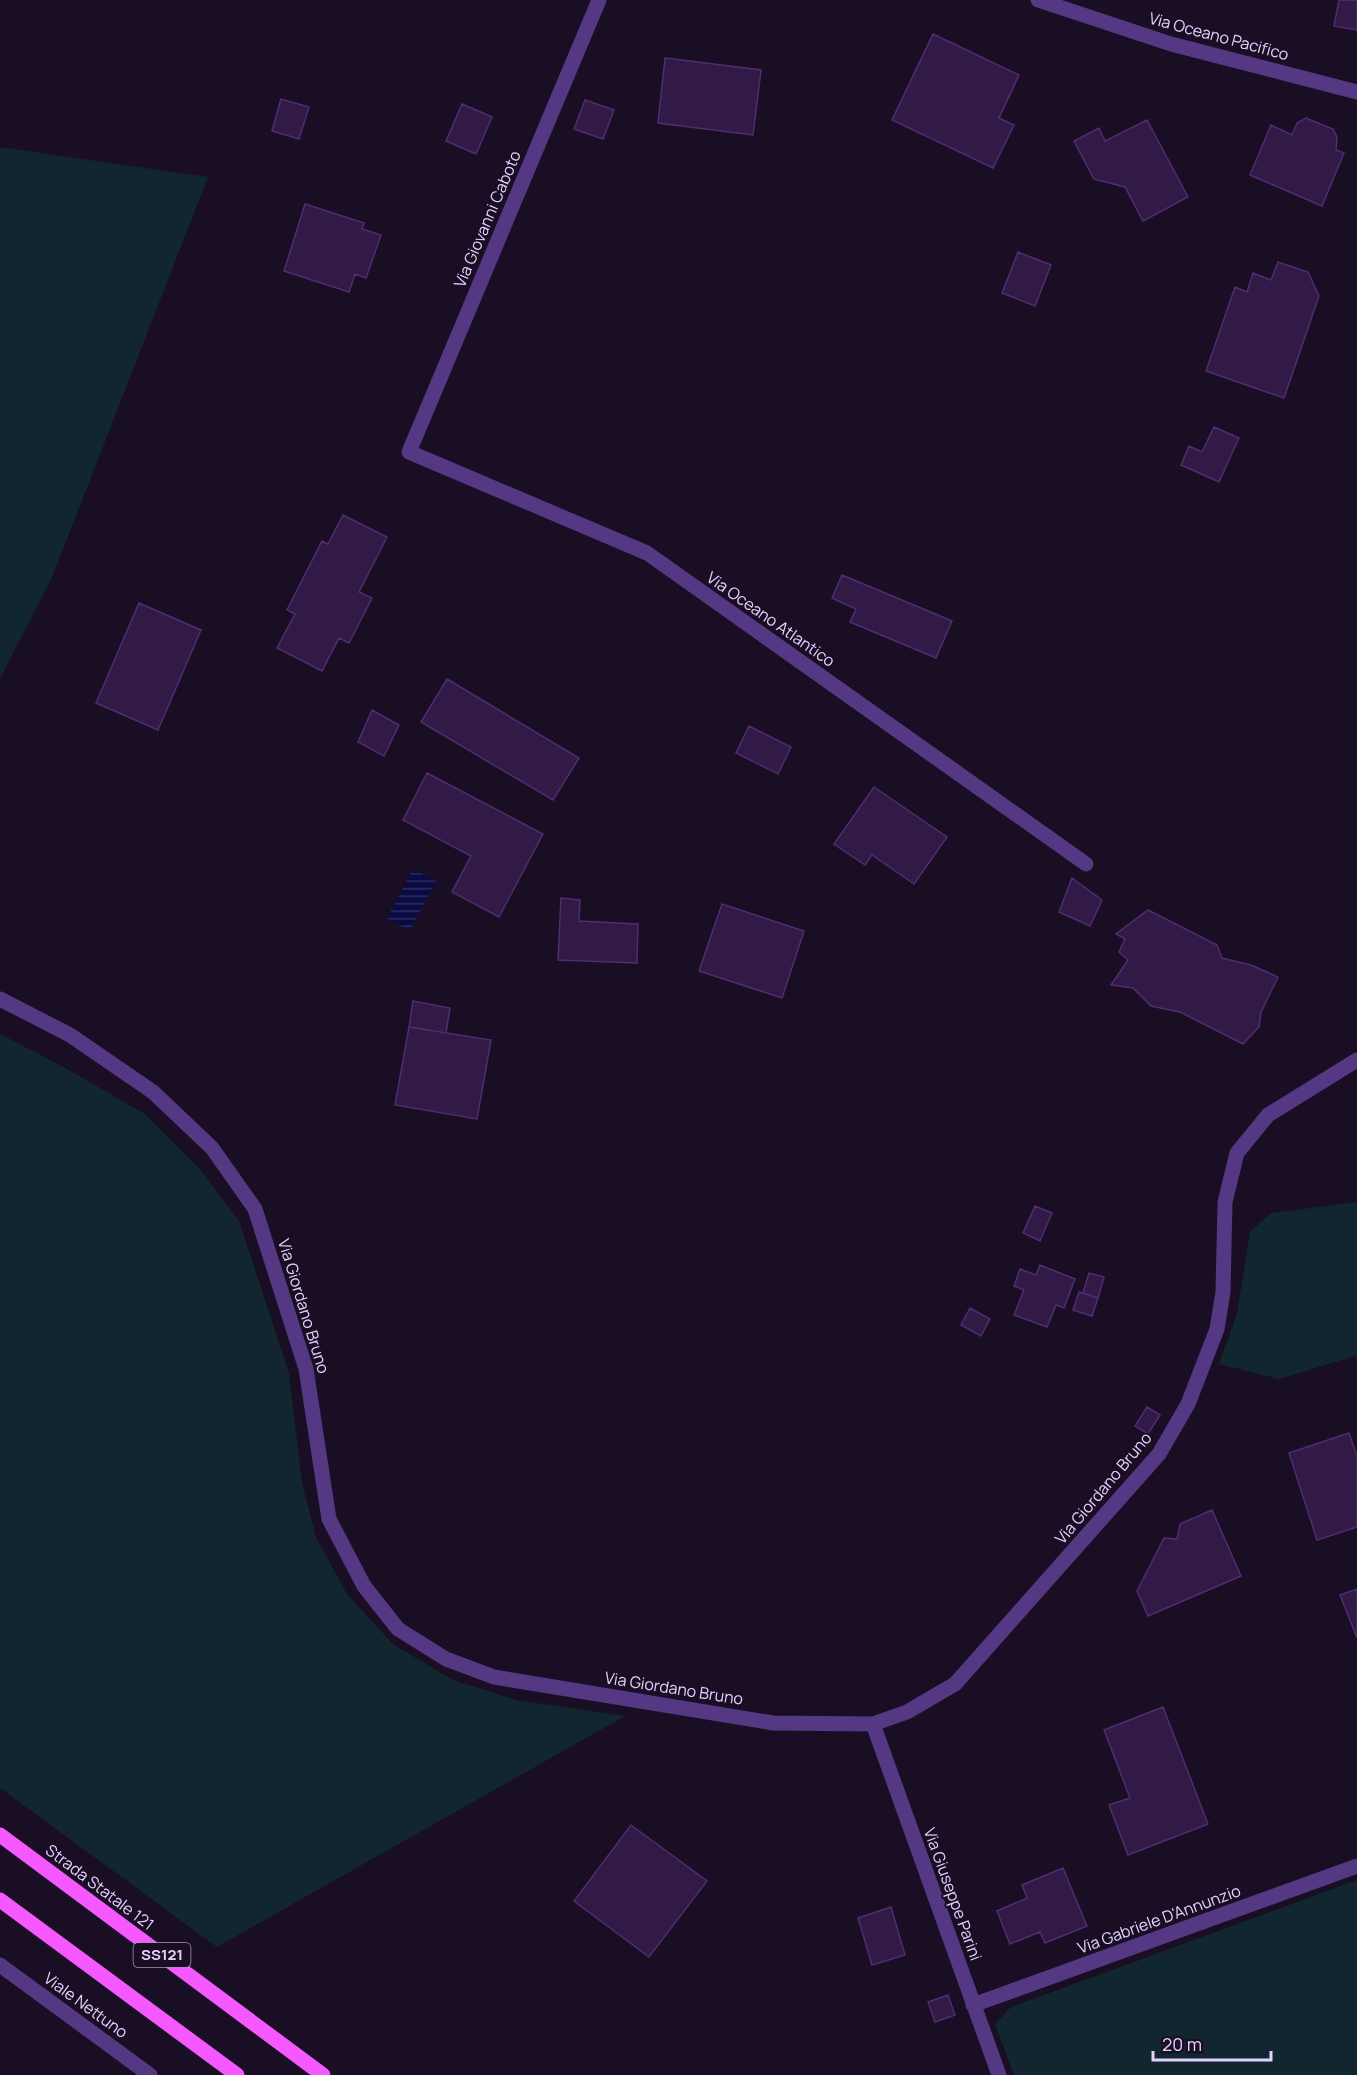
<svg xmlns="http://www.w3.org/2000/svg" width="1357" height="2075" font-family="Manrope,sans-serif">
	<defs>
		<pattern id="water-rules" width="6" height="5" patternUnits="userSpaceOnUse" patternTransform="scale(1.5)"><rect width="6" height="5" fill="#090b42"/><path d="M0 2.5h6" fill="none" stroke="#2d2e5e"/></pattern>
	</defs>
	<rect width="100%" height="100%" fill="#190e24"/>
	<path fill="#11262e" d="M0,147L208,177L53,575L0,679Z
		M0,1034L62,1066L145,1114L200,1169L239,1221L289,1373L302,1483L316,1537L347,1594L393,1644L453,1680L516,1700L625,1716L217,1947L0,1788Z
		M1357,1202V1359L1355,1356L1279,1379L1219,1364L1237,1314L1250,1232L1271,1213Z
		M1357,1880V2075H1014L995,2024L1011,2007Z"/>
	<path fill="url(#water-rules)" d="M413,869L436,881L410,931L387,919Z"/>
	<path fill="#311a45" stroke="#502c71" stroke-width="1.5" d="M1339,0H1357V30L1334,26Z
		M933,34L1019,75L999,118L1014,125L993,168L892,120Z
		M665,58L761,70L753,135L658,123Z
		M281,99L309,107L299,139L272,131Z
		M585,100L614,110L603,139L574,129Z
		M462,104L492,117L476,154L446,141Z
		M1306,118L1333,129L1337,137L1336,150L1344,153L1322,206L1250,175L1271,125L1292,135L1297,123Z
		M1147,120L1188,197L1143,221L1125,187L1094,179L1074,141L1099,128L1105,141Z
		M305,204L364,223L362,229L381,235L366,278L355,274L349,292L284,271Z
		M1018,252L1051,265L1035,306L1002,293Z
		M1278,262L1308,272L1319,296L1284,398L1206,371L1235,287L1247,292L1253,273L1271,280Z
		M1214,427L1239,438L1219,482L1181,465L1189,446L1202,452Z
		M343,515L387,537L359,592L372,598L349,643L339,638L322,671L277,648L295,614L287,610L322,541L328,544Z
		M842,575L952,621L936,658L850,622L856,609L832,598Z
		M139,603L201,630L158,730L96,703Z
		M447,679L579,758L553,800L421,722Z
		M372,710L399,725L384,756L358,742Z
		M749,726L791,747L778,774L736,753Z
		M427,773L543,834L499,917L452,892L471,856L403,820Z
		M874,787L947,837L914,884L872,855L865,865L834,844Z
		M1072,878L1102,900L1090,926L1059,912Z
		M561,898L580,900L579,921L638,924L637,963L558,960Z
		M722,904L804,931L782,998L699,971Z
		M1148,910L1217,945L1222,958L1251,965L1278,977L1261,1012L1259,1027L1243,1044L1180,1012L1151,1006L1133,988L1111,985L1128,960L1119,952L1125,939L1116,934Z
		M413,1001L450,1008L446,1033L409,1027Z
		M409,1027L491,1040L477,1119L395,1105Z
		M1035,1206L1052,1213L1040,1241L1023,1233Z
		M1040,1265L1075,1279L1064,1308L1056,1305L1047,1327L1014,1315L1024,1290L1014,1286L1020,1269L1036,1275Z
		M1089,1273L1104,1277L1098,1298L1083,1293Z
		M1079,1292L1098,1298L1092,1316L1073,1310Z
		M970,1308L990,1319L981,1336L961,1325Z
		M1147,1407L1160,1415L1148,1434L1135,1426Z
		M1349,1433L1357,1456V1527L1317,1540L1289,1453Z
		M1212,1510L1241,1576L1148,1616L1137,1591L1164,1538L1177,1539L1180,1524Z
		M1357,1589V1638L1340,1595Z
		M1163,1707L1208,1824L1128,1855L1109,1805L1130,1798L1104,1730Z
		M631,1825L707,1881L649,1957L574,1901Z
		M1063,1868L1087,1926L1045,1943L1040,1932L1010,1944L997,1911L1027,1898L1022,1885Z
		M891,1907L905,1955L872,1965L858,1918Z
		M948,1995L955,2015L935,2022L928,2002Z"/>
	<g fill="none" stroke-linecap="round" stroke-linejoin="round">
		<path stroke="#543883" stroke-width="15" d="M599,0L409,452L647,553L1086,864
			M1038,0L1171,44L1357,92
			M0,999L70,1035L153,1092L212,1148L255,1209L306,1369L329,1519L364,1586L398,1629L446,1659L494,1677L773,1723L873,1724L907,1712L955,1684L1159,1454L1188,1404L1217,1329L1223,1292L1225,1202L1237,1153L1268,1115L1357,1060
			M873,1724L999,2075
			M0,1965L150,2075
			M973,2005L1357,1866"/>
		<path stroke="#f658ff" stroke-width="15" d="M0,1835L323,2075
			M0,1900L237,2075"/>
	</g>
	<g text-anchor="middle" stroke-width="4.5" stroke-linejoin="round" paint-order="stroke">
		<rect fill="#190e24" stroke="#a896bd" stroke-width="1.5" x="133.5" y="1943" width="57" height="24" rx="4.5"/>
		<g font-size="15" font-weight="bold" fill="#e5d1ff">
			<text x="162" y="1960">SS121</text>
		</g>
		<g font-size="16" fill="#e5d1ff" stroke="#190e24">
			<text transform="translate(1219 36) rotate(15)" y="6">Via Oceano Pacifico</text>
			<text transform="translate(487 219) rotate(-67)" y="6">Via Giovanni Caboto</text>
			<text transform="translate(771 619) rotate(35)" y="6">Via Oceano Atlantico</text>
			<text transform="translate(304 1306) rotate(73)" y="6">Via Giordano Bruno</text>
			<text transform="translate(1103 1488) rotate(-50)" y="6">Via Giordano Bruno</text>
			<text transform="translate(674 1688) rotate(9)" y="6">Via Giordano Bruno</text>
			<text transform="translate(100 1887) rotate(37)" y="6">Strada Statale 121</text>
			<text transform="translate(953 1894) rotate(70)" y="6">Via Giuseppe Parini</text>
			<text transform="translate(1159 1919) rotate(-20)" y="6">Via Gabriele D'Annunzio</text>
			<text transform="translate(86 2005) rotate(36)" y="6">Viale Nettuno</text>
		</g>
	</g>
	<path d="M1153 2051v9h118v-9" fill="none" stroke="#e5d1ff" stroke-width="3"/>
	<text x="1162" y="2051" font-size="18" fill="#e5d1ff" stroke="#190e24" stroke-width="4.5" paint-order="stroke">20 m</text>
</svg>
